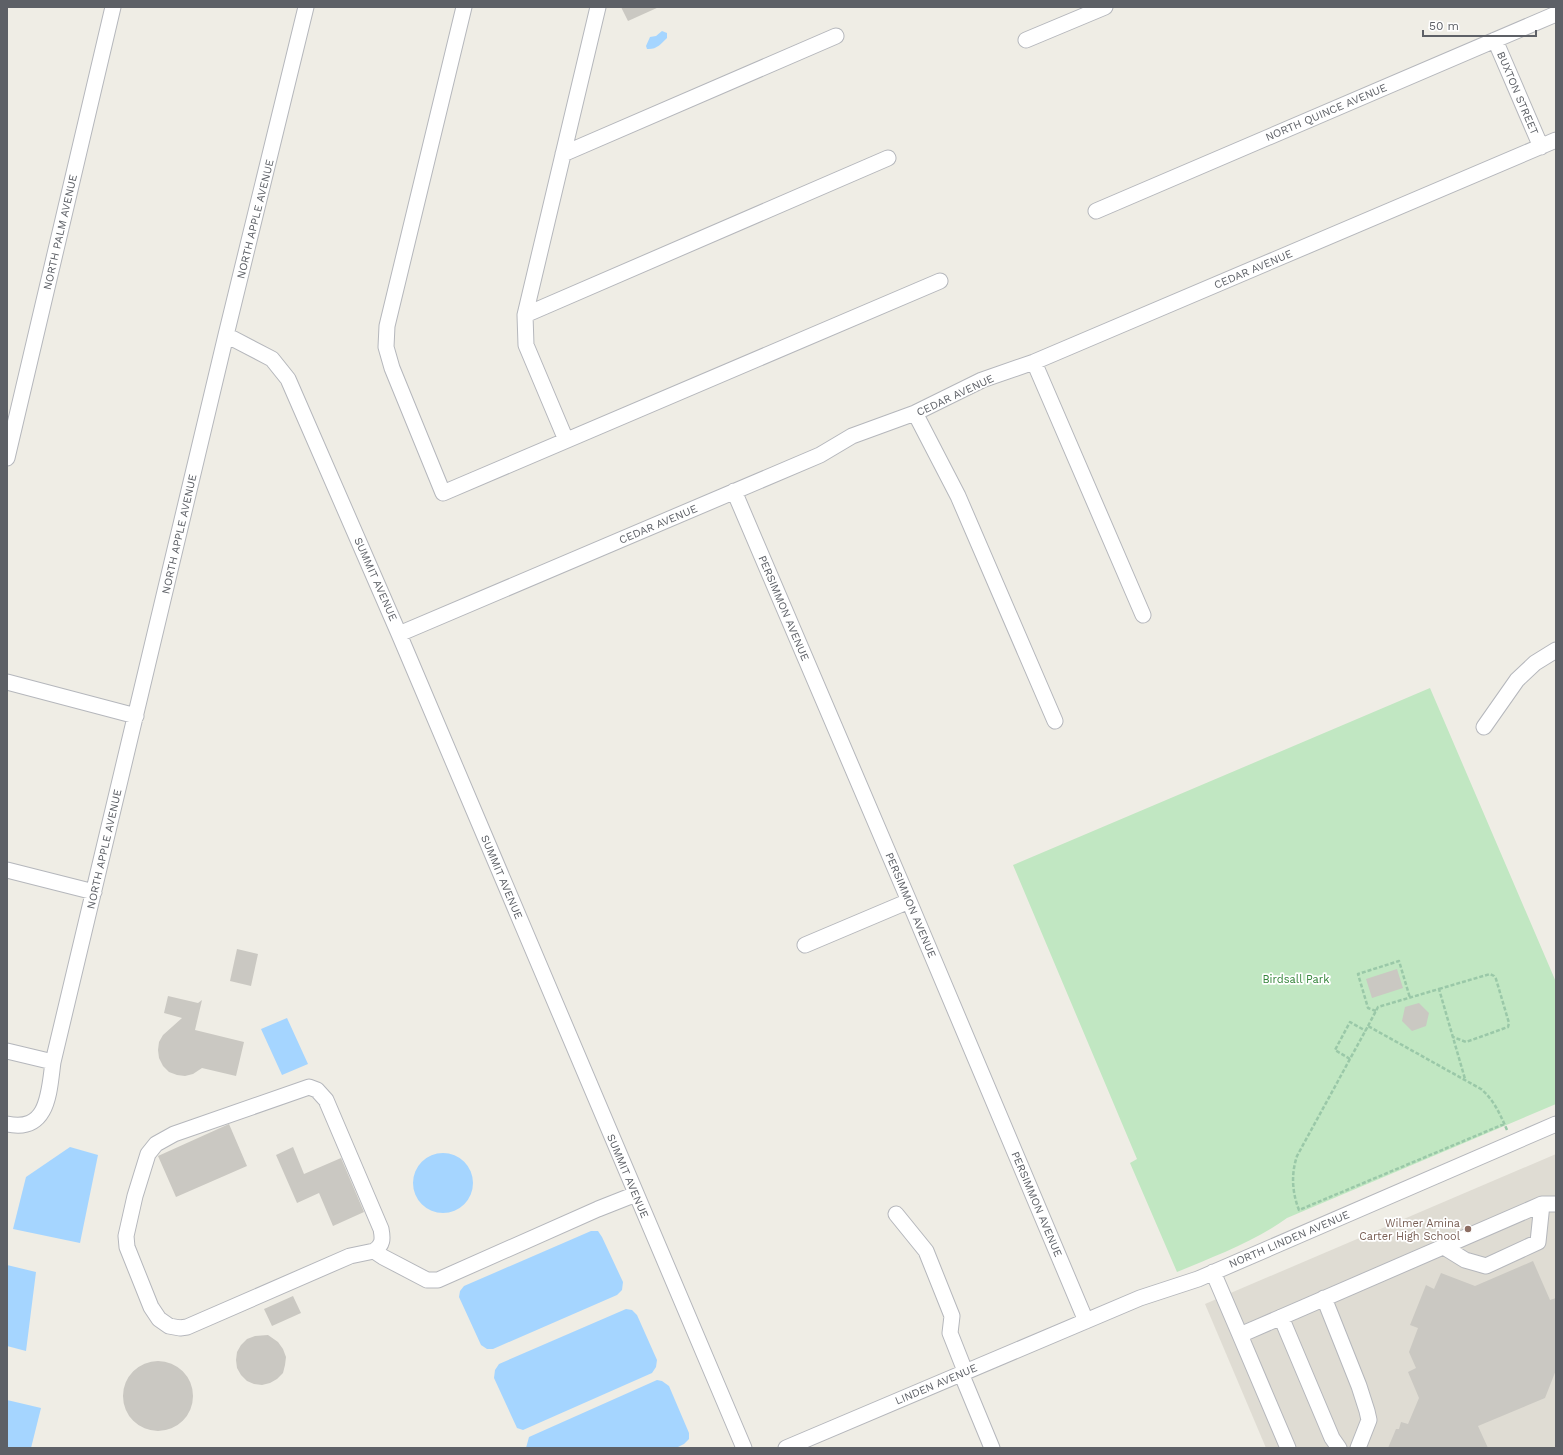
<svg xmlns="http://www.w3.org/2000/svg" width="1563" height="1455" font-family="'Work Sans',sans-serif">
	<rect width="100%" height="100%" fill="#efede5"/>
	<path fill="#dfdcd3" d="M1556,1154V1448H1266L1205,1304Z"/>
	<path fill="#c1e7c2" d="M1430,688L1556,982V1104L1287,1218C1254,1242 1215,1256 1177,1272L1130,1163L1137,1159L1013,865Z"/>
	<path fill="#a5d5ff" d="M662,31L667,33V38C661,44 656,50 647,49L646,46L650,37L656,36Z
		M287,1018L308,1064L282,1075L261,1029Z
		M70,1147L98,1155L80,1243L13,1229L26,1177Z
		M413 1183a30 30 0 1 1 60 0a30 30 0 1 1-60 0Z
		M591,1231H598L602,1237L623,1282L622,1290L617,1295L493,1349H487L481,1345L459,1297L460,1291L464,1286Z
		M7,1265L36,1272L26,1351L7,1346Z
		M626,1309L632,1310L637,1315L657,1360L656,1367L652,1373L523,1430L517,1428L494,1378L495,1370L499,1364Z
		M657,1380L662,1381L669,1386L689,1433V1439L684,1444L676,1448H526L529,1437Z
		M7,1400L41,1408L31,1448H7Z"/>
	<path fill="#cac8c2" d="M621,7H659L628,21Z
		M237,949L258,954L251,986L230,981Z
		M1397,969L1403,988L1372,998L1366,979Z
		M168,996L198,1003L202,1000L195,1030L244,1042L236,1076L202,1068L193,1074L185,1076L177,1075L169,1072L163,1066L159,1058L158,1050L159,1042L163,1035L182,1018L164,1013Z
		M1419,1003L1429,1013L1426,1026L1412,1031L1402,1021L1405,1007Z
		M229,1124L247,1166L176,1197L158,1156Z
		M293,1147L304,1174L341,1158L364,1212L333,1226L319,1193L297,1203L276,1155Z
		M1533,1261L1550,1300L1556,1298V1370L1545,1398L1478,1426L1488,1448H1388L1396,1429H1399L1401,1422L1408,1424L1419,1398L1408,1372L1416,1368L1409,1352L1418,1328L1410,1325L1426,1285L1434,1289L1441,1273L1475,1286Z
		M293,1296L301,1313L272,1326L264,1309Z
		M268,1335L278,1342L283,1349L286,1357L285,1365L283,1373L277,1379L270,1383L262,1385L254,1384L247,1381L241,1375L237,1368L236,1360L237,1352L241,1345L247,1339L255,1336Z
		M123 1396a35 35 0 1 1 70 0a35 35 0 1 1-70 0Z"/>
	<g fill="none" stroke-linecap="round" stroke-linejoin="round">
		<defs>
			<path id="minor" d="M464,7L387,326L386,347L392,368L443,493L940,281
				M1026,40L1105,7
				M1495,40L1541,147
				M563,154L836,36
				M1096,211L1556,14
				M525,315L888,158
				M226,335L272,359L288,379L399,634L744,1448
				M1034,362L1143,615
				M915,413L958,496L1055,721
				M566,440L526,345L525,315L598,7
				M7,458L113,7
				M734,491L909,901L1086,1321
				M399,634L820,455L852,436L915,413L982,380L1034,362L1556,140
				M7,682L136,716
				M1484,727L1517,680L1535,663L1556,650
				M7,870L94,892
				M805,945L909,901
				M7,1051L53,1062
				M7,1124C49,1133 49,1091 53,1062L226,335L306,7
				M896,1214L926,1251L952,1316L950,1333L965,1371
				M1444,1247L1465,1260L1486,1266L1538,1242L1542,1204
				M374,1251C383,1245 383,1239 381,1229L326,1100L317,1090L309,1087L174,1134L156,1144L148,1154L135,1196L126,1236L127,1247L151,1307L159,1319L169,1326L180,1328L187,1327L350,1256L374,1251L383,1257L427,1280H438L598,1209L636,1194
				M1213,1272L1240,1335L1542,1204H1556
				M1324,1298L1359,1386L1367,1411L1369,1420L1358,1448
				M1281,1317L1332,1438L1339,1448
				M1240,1335L1288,1448
				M961,1373L992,1448
				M786,1448L1140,1298L1198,1279L1556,1124"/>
		</defs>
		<use href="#minor" stroke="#b5b7bc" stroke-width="17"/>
		<path stroke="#9ac8a8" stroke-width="2.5" stroke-dasharray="4 2" stroke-linecap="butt" d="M1439,989L1490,974L1494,976L1496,979L1509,1023L1508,1027L1466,1042L1453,1037
			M1376,1011L1368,1008L1358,974L1399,961L1410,998
			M1368,1026L1378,1007L1439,989L1465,1079
			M1350,1059L1335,1050L1350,1022L1366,1031
			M1504,1124L1299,1210C1292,1192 1291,1174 1297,1156L1368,1026L1481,1089C1494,1100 1500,1114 1507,1130"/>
		<use href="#minor" stroke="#fff" stroke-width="15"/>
	</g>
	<circle fill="#8d6e63" stroke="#fff" stroke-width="1.5" cx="1468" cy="1229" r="4"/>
	<g text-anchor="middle" stroke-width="3.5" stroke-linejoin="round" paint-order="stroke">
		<g font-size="11" fill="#5d6066" stroke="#fff">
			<text transform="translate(1518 93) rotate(67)" y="4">BUXTON STREET</text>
			<text transform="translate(1326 112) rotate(-23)" y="4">NORTH QUINCE AVENUE</text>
			<text transform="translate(255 219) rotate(-76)" y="4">NORTH APPLE AVENUE</text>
			<text transform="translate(60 232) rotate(-77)" y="4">NORTH PALM AVENUE</text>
			<text transform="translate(1253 269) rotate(-23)" y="4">CEDAR AVENUE</text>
			<text transform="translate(955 395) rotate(-25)" y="4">CEDAR AVENUE</text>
			<text transform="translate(658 524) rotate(-23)" y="4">CEDAR AVENUE</text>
			<text transform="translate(179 534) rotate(-77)" y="4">NORTH APPLE AVENUE</text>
			<text transform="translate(376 579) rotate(66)" y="4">SUMMIT AVENUE</text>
			<text transform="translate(784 608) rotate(67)" y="4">PERSIMMON AVENUE</text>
			<text transform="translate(104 849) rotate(-77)" y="4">NORTH APPLE AVENUE</text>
			<text transform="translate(502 877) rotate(67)" y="4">SUMMIT AVENUE</text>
			<text transform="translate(911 905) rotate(67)" y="4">PERSIMMON AVENUE</text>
			<text transform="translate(628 1176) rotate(67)" y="4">SUMMIT AVENUE</text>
			<text transform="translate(1037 1204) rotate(67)" y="4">PERSIMMON AVENUE</text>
			<text transform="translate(1289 1239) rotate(-23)" y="4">NORTH LINDEN AVENUE</text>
			<text transform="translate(936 1384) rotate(-23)" y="4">LINDEN AVENUE</text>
		</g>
		<g font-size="11" fill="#34853a" stroke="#fff">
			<text x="1296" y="983">Birdsall Park</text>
		</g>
		<g font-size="11" fill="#785e54" stroke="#fff" text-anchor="end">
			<text x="1460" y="1227">Wilmer Amina<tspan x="1460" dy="13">Carter High School</tspan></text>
		</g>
	</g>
	<rect width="1563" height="1455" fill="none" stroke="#5d6066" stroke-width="16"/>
	<path d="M1423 30v6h113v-6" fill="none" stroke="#5d6066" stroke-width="2"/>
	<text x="1429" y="30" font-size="12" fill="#5d6066" stroke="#ffffff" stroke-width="3" paint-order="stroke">50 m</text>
</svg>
